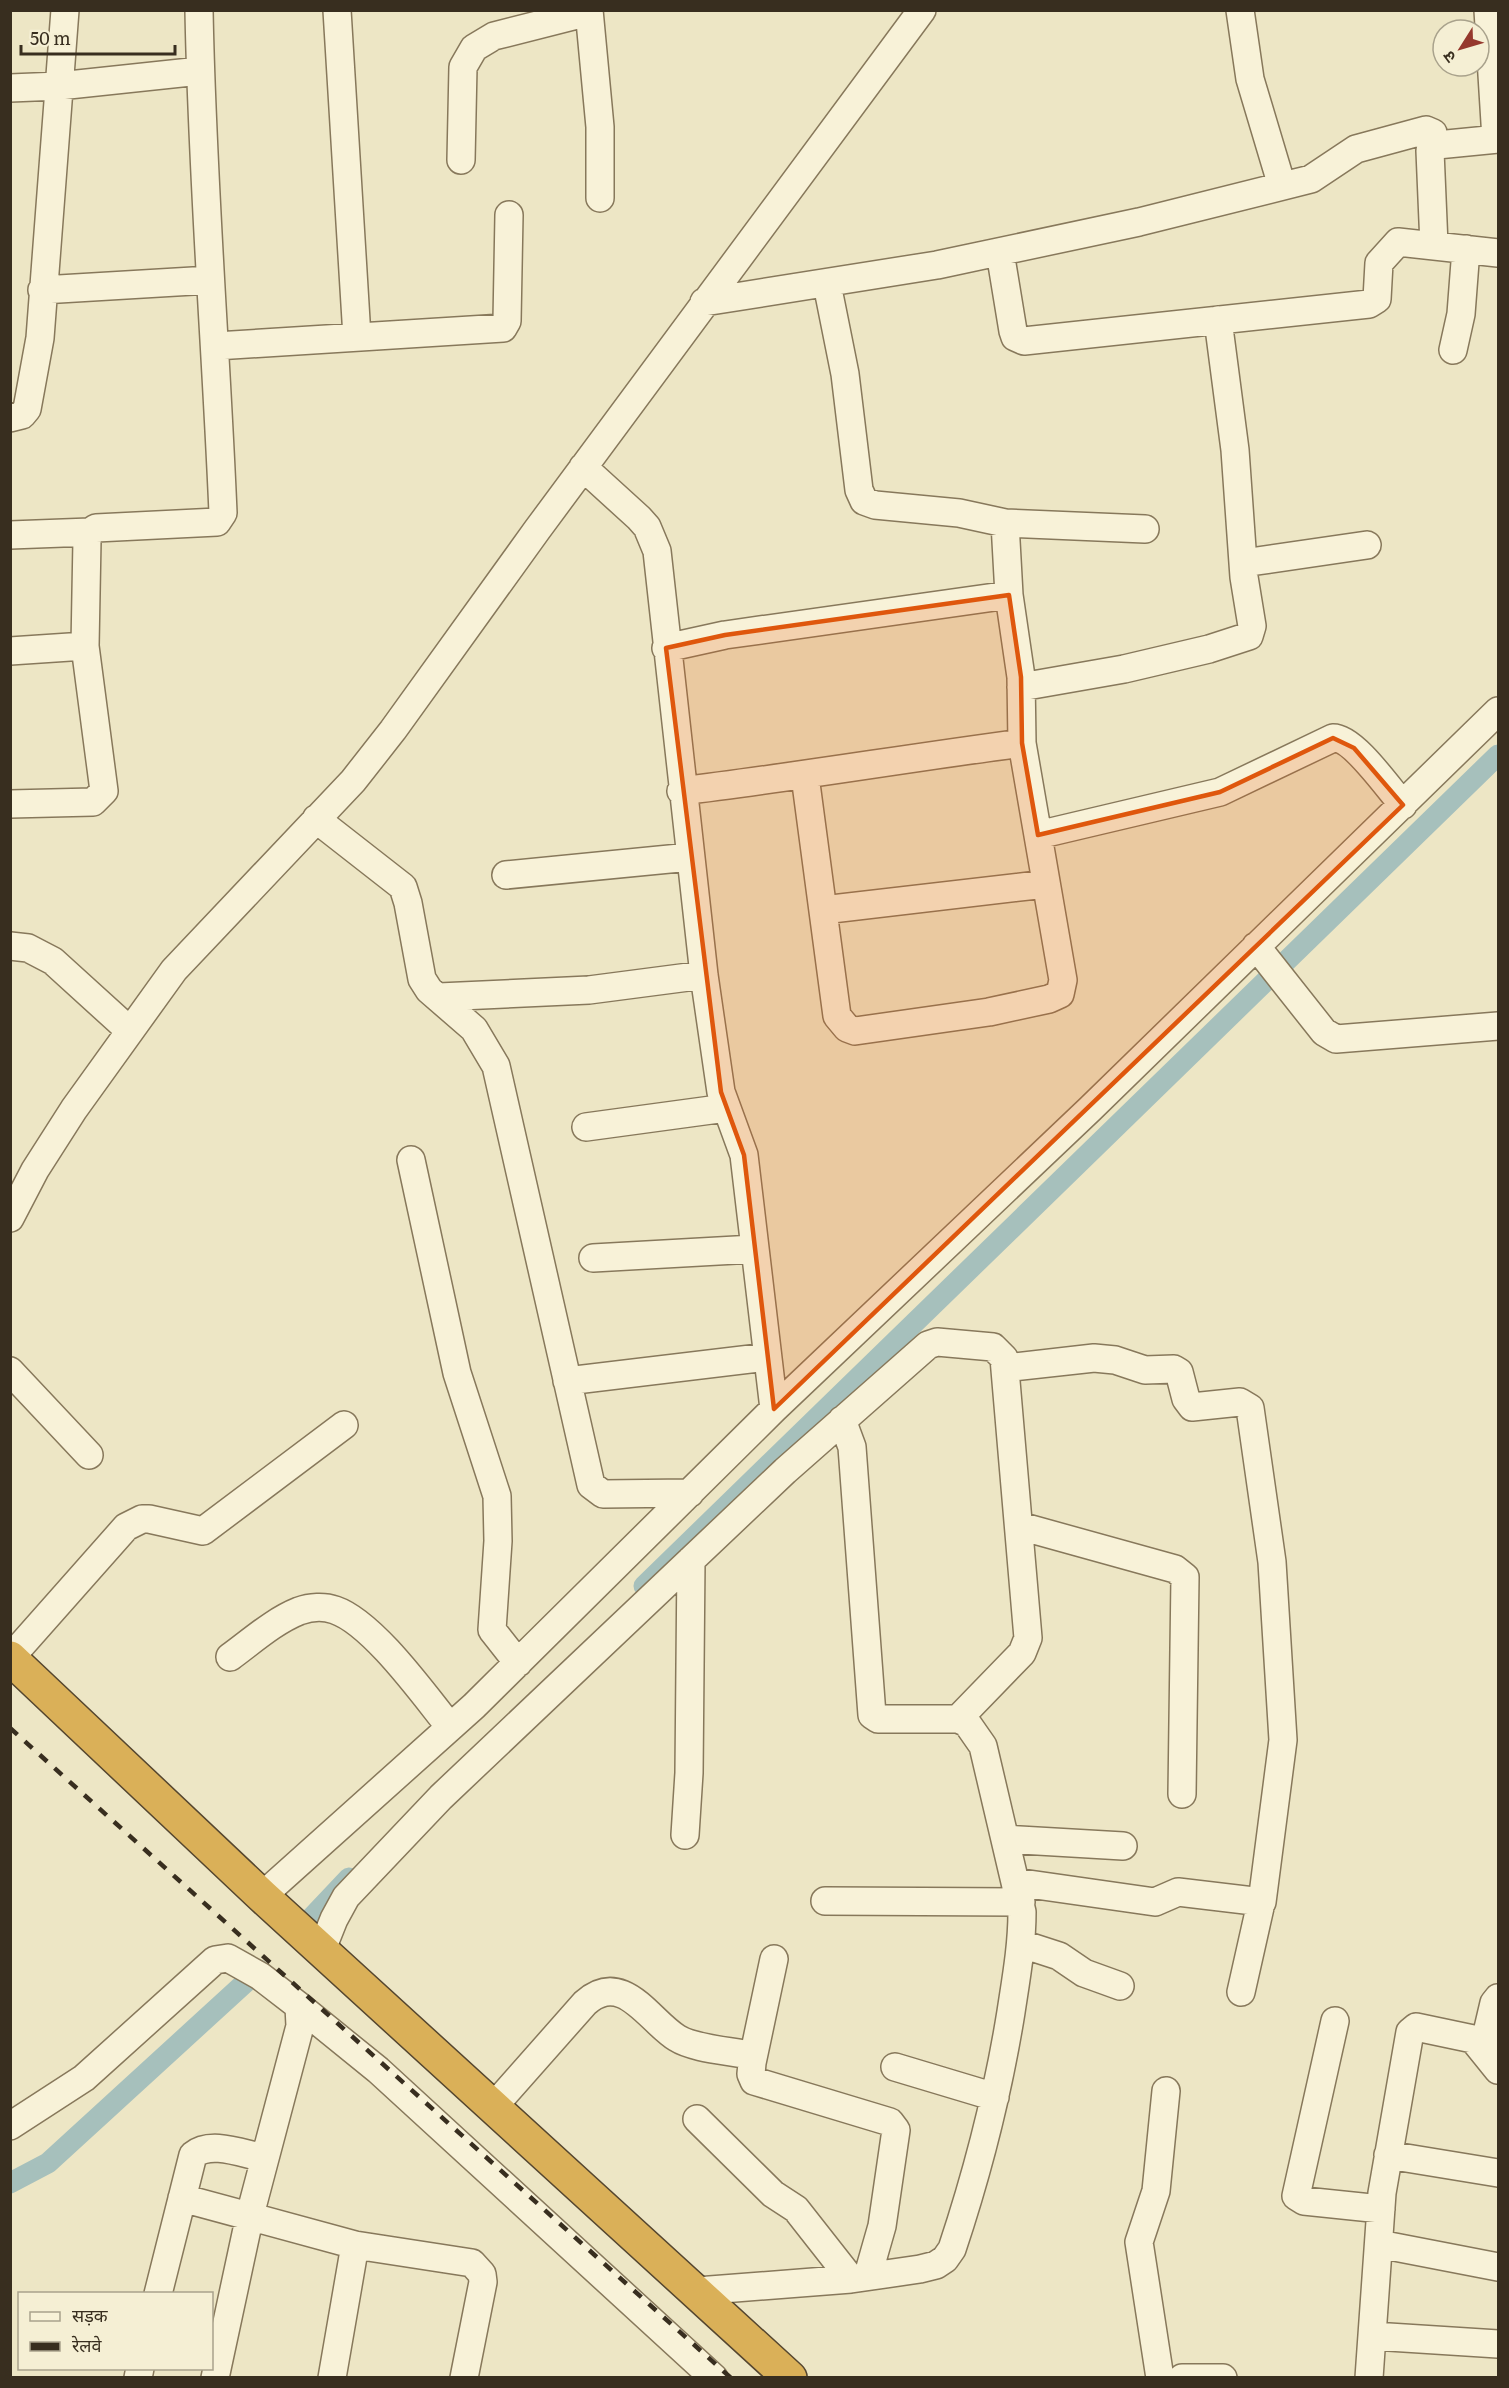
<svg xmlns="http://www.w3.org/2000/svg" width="1509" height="2388" font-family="Literata,'Noto Sans Devanagari',serif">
	<rect width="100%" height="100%" fill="#ede6c5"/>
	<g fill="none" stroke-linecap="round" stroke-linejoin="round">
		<path stroke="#a6c0bc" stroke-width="21" d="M644,1586L1498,755
			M298,1932L349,1878
			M10,2183L48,2163L259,1970"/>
		<defs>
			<path id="minor" d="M337,10L357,337
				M589,10L600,127V198
				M1240,10L1250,79L1282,186
				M1488,10L1496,139
				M10,88L59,86L200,71
				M461,160L463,67L474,48L494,36L589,12
				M1434,245L1430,151L1437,145L1498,139
				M1000,252L1013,331L1015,337L1024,341L1369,304L1377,299L1379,263L1398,242L1498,253
				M827,284L845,374L859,490L864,501L875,505L959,513L1005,523L1145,529
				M42,290L210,280
				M704,302L937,265L1139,222L1311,179L1356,149L1426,130L1433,133L1434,146
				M216,346L503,328L507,321L509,215
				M1453,350L1461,314L1466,249
				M10,418L22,415L27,409L40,338L65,10
				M583,467L639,518L647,527L657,551L704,975L721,1092L744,1155L774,1409
				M10,535L90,532
				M1243,563L1367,545
				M666,648L725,635L1009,595
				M10,651L85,646
				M1021,687L1124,669L1209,649L1249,636L1252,626L1244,577L1235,450L1218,320
				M805,776L837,1016L847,1028L855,1031L989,1012L1049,999L1060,994L1063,980L1022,743L1021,677L1009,595L1005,523
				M681,791C796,777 908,758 1022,743
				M10,804L93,802L104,791L85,646L87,540L90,532L96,528L217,522L223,513C216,346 202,178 199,10
				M316,819L403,887L408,903L422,979L429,990L474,1029L496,1066L591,1485L603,1494L690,1493
				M1038,835L1220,792L1333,738C1353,737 1389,789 1403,805
				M506,875L690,857
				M823,910L1046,884
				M10,946L28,948L53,961L130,1031
				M1256,946L1324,1032L1336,1039L1498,1026
				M439,997L589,990L704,975
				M586,1127L726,1108
				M411,1160L457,1373L497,1496L498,1541L492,1630L518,1663
				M10,1218L35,1170L74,1109L174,970L353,781L393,730L537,530L922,10
				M593,1258L754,1249
				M1005,1368L1094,1358L1115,1360L1145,1370L1174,1369L1179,1372L1186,1399L1192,1407L1240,1402L1250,1408L1272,1562L1283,1740L1262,1902L1178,1892L1155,1902L1015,1882
				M10,1371L89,1455
				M567,1381L767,1357
				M1020,1526L1175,1569L1185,1577L1182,1794
				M230,1657C252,1641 274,1621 299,1611C310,1607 324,1606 335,1610C373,1623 424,1695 450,1727
				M10,1658L126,1527L142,1519H149L203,1531L344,1425
				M685,1835L689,1773L691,1560
				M1005,1839L1123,1846
				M262,1896L474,1706L774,1409L1090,1109L1498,711
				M825,1901L1021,1902
				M1022,1944L1059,1956L1084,1973L1120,1986
				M322,1949L334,1919L346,1897L441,1797L785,1471L928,1345L937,1342L993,1347L1004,1358L1028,1638L1022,1653L958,1719
				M774,1959L752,2063L751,2074L754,2081L890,2122L896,2130L882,2226L868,2275
				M1241,1992L1261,1903
				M1335,2021L1296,2196L1304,2201L1381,2209
				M1483,2050L1494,2003L1498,1998
				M895,2067L995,2097
				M494,2106L585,2003C623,1969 649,2021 677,2038C694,2049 733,2051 753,2056
				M697,2119L773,2194L796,2209L851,2279
				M10,2126L84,2078L215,1960L228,1958L260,1976L299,2006L378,2070L714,2378
				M1388,2155L1498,2173
				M182,2198L355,2245L472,2263L482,2274L483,2282L464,2378
				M1379,2244L1498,2267
				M697,2291L851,2279L920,2269L936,2265L945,2259L952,2249C978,2171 998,2093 1011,2012C1016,1979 1022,1946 1022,1912L983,1746L967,1723L958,1719H878L872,1715L852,1447L842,1420
				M158,2294L193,2155C211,2140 243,2154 265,2158
				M1373,2336L1498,2344
				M138,2378L140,2368
				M215,2378L250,2215L300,2026L299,2006
				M332,2378L355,2245
				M1160,2378L1139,2242L1156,2191L1166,2091
				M1182,2378H1223
				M1369,2378L1382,2193L1410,2032L1416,2027L1473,2039L1498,2070"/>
			<path id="highway" d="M10,1658L262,1896L790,2378"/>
		</defs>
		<use href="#minor" stroke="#87785b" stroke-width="30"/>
		<use href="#highway" stroke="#55462f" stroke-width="36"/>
		<use href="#minor" stroke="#f8f2d8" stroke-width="27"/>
		<use href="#highway" stroke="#dab058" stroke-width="33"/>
		<path stroke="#382e1f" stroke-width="4.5" stroke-dasharray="10 10" stroke-linecap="butt" d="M10,1728L731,2378"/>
	</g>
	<path fill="#df570d" fill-opacity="0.2" stroke="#df570d" stroke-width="4.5" stroke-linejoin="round" d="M1009,595L1021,677L1022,743L1038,835L1220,792L1333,738L1354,748L1403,805L774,1409L744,1155L721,1092L666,648L725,635Z"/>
	<rect width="1509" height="2388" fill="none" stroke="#382e1f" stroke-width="24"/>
	<rect x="18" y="2292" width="195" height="78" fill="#f5efd4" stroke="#a9a28c" stroke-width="1.5"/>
	<rect x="30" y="2312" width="30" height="9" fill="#f8f2d8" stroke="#a9a28c" stroke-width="1.5"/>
	<text x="72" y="2322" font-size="18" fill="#382e1f">सड़क</text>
	<rect x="30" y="2342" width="30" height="9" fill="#382e1f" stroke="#a9a28c" stroke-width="1.5"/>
	<text x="72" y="2352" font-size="18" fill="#382e1f">रेलवे</text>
	<g transform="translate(1461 48) rotate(233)"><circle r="28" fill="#f5efd4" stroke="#a9a28c" stroke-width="1.5"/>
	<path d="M0-4.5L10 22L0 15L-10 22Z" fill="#95382d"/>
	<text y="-9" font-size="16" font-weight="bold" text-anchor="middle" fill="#382e1f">उ</text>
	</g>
	<path d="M21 45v9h154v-9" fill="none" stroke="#382e1f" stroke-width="3"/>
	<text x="30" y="45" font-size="18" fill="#382e1f" stroke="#f5efd4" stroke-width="4.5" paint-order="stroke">50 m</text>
</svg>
